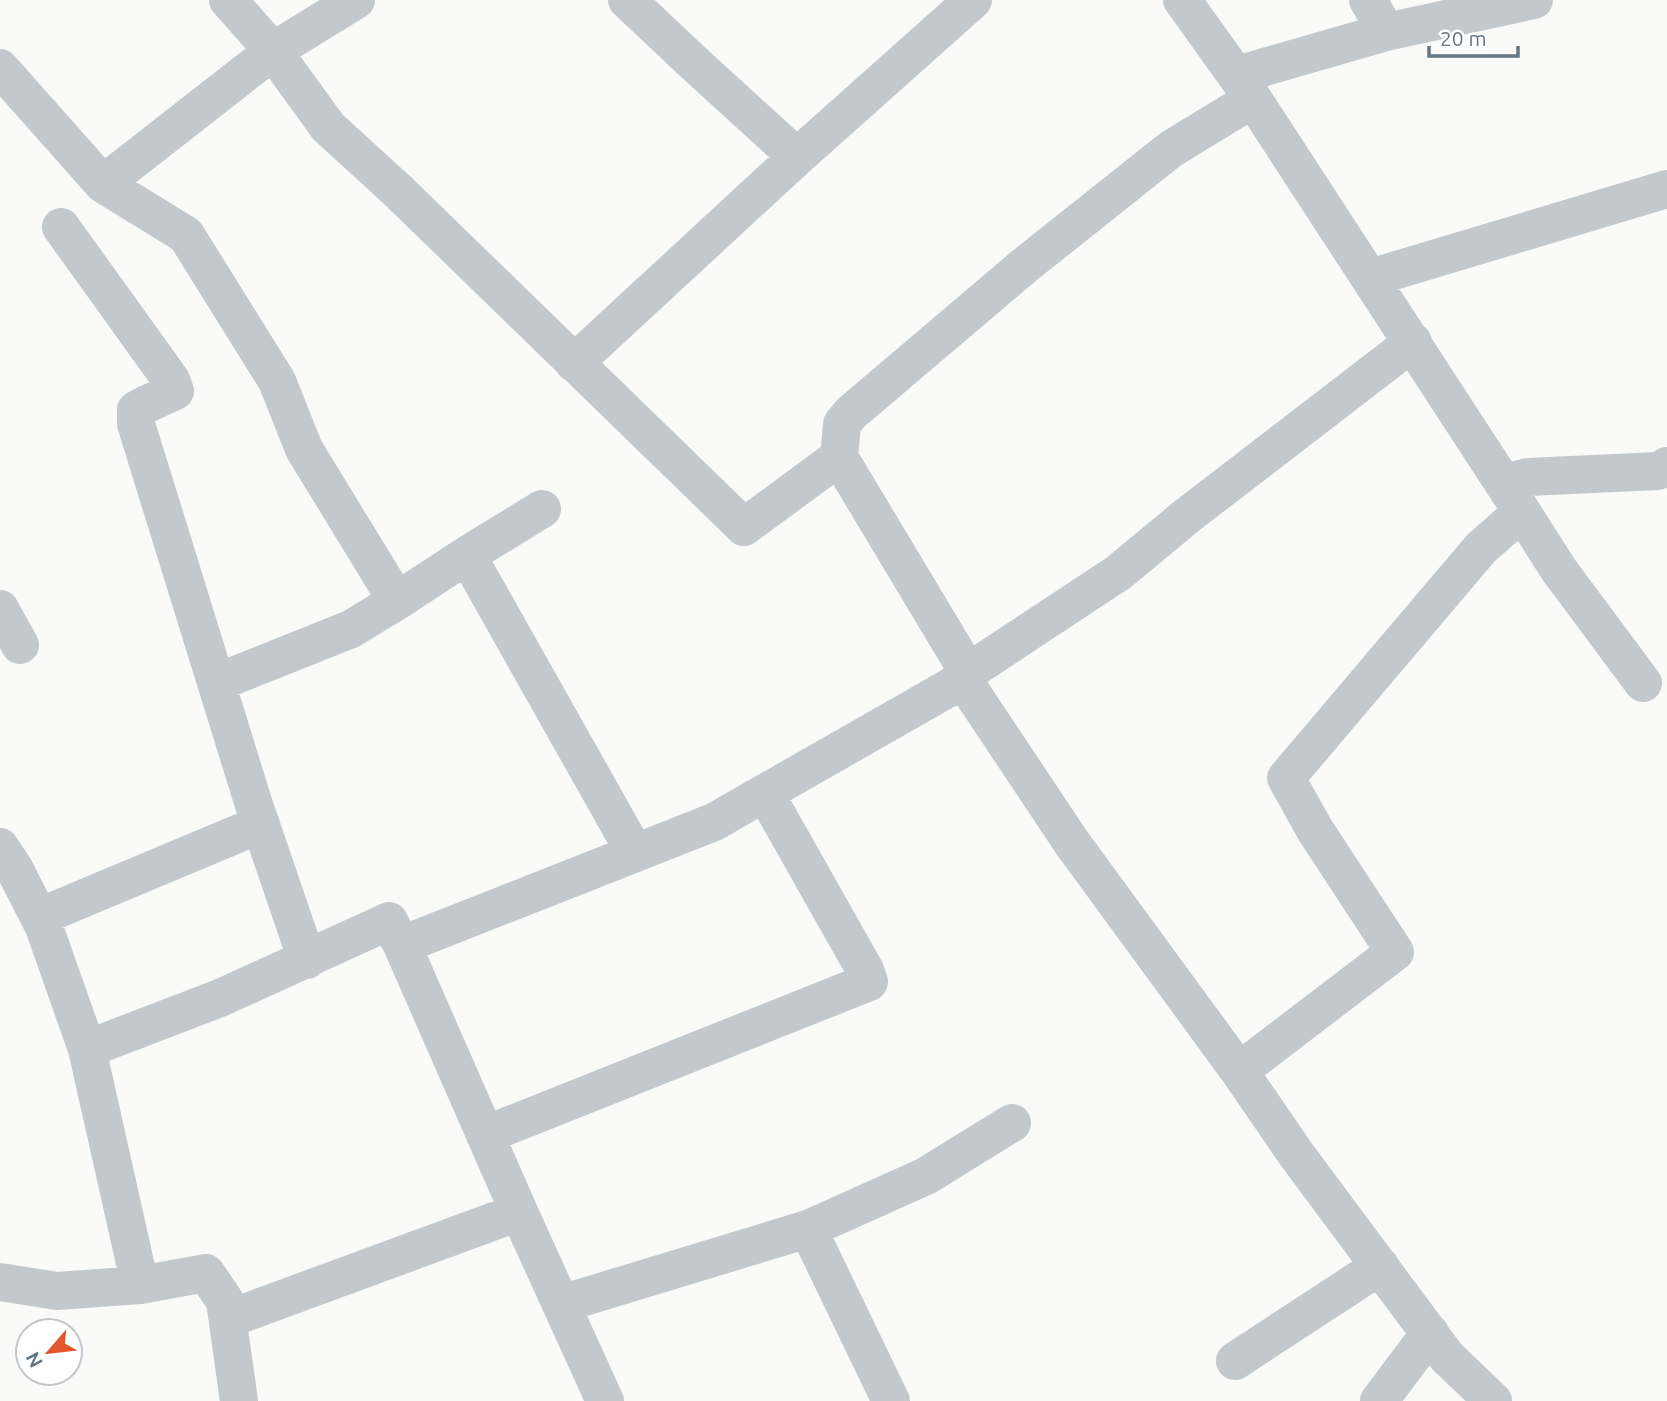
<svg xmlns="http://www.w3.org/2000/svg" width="1667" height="1401" font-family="Ubuntu,sans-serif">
	<rect width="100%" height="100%" fill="#fafaf8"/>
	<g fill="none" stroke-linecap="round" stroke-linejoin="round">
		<path stroke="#c3c8cc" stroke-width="38" d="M228,0L273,51L328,127L397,190L744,527L839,457
			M627,0L695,64L797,157
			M1182,0L1253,99L1522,512L1481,548L1286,778L1315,830L1395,952L1239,1071
			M1368,0L1386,32
			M0,68L103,184L186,235L277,381L304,449L397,601
			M1237,75L1386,32L1534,0
			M103,184L273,51L356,0
			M61,227L171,380L175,391L147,404L136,410V424L254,805L307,960
			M1370,278L1667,189
			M574,363L797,157L973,0
			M1503,483L1528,477L1658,471L1667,466
			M542,509L467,555L635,853
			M1522,512L1559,570L1643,683
			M0,609L20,645
			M968,672L839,457L842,424L851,413L1024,266L1171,149L1253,99
			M962,678L1072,843L1239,1071L1296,1154L1447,1357L1493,1401
			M216,683L351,629L397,601L467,555
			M0,847L14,868L44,927L87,1049L140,1285
			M39,917L261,824
			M402,945L714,822L954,685L968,672L1118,573L1188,515L1413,342
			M87,1049L220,998L389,921L402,945L519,1212L605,1401
			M485,1135L869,982L865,970L765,793
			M808,1229L891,1401
			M0,1282L57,1291L140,1285L206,1273L225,1301L239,1401
			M561,1304L808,1229L926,1176L1012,1123
			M228,1319L519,1212
			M1235,1361L1380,1266
			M1379,1401L1430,1333"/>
	</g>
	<g transform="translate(49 1352) rotate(242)"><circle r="33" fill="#ffffff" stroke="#c1c8cd" stroke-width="2"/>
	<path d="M0-5L12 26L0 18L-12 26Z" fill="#e4572e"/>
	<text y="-10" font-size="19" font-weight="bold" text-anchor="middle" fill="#657683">N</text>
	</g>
	<path d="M1429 46v10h89v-10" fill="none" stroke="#657683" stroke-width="3.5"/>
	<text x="1440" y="46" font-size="21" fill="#657683" stroke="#ffffff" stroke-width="5" paint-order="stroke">20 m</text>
</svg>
